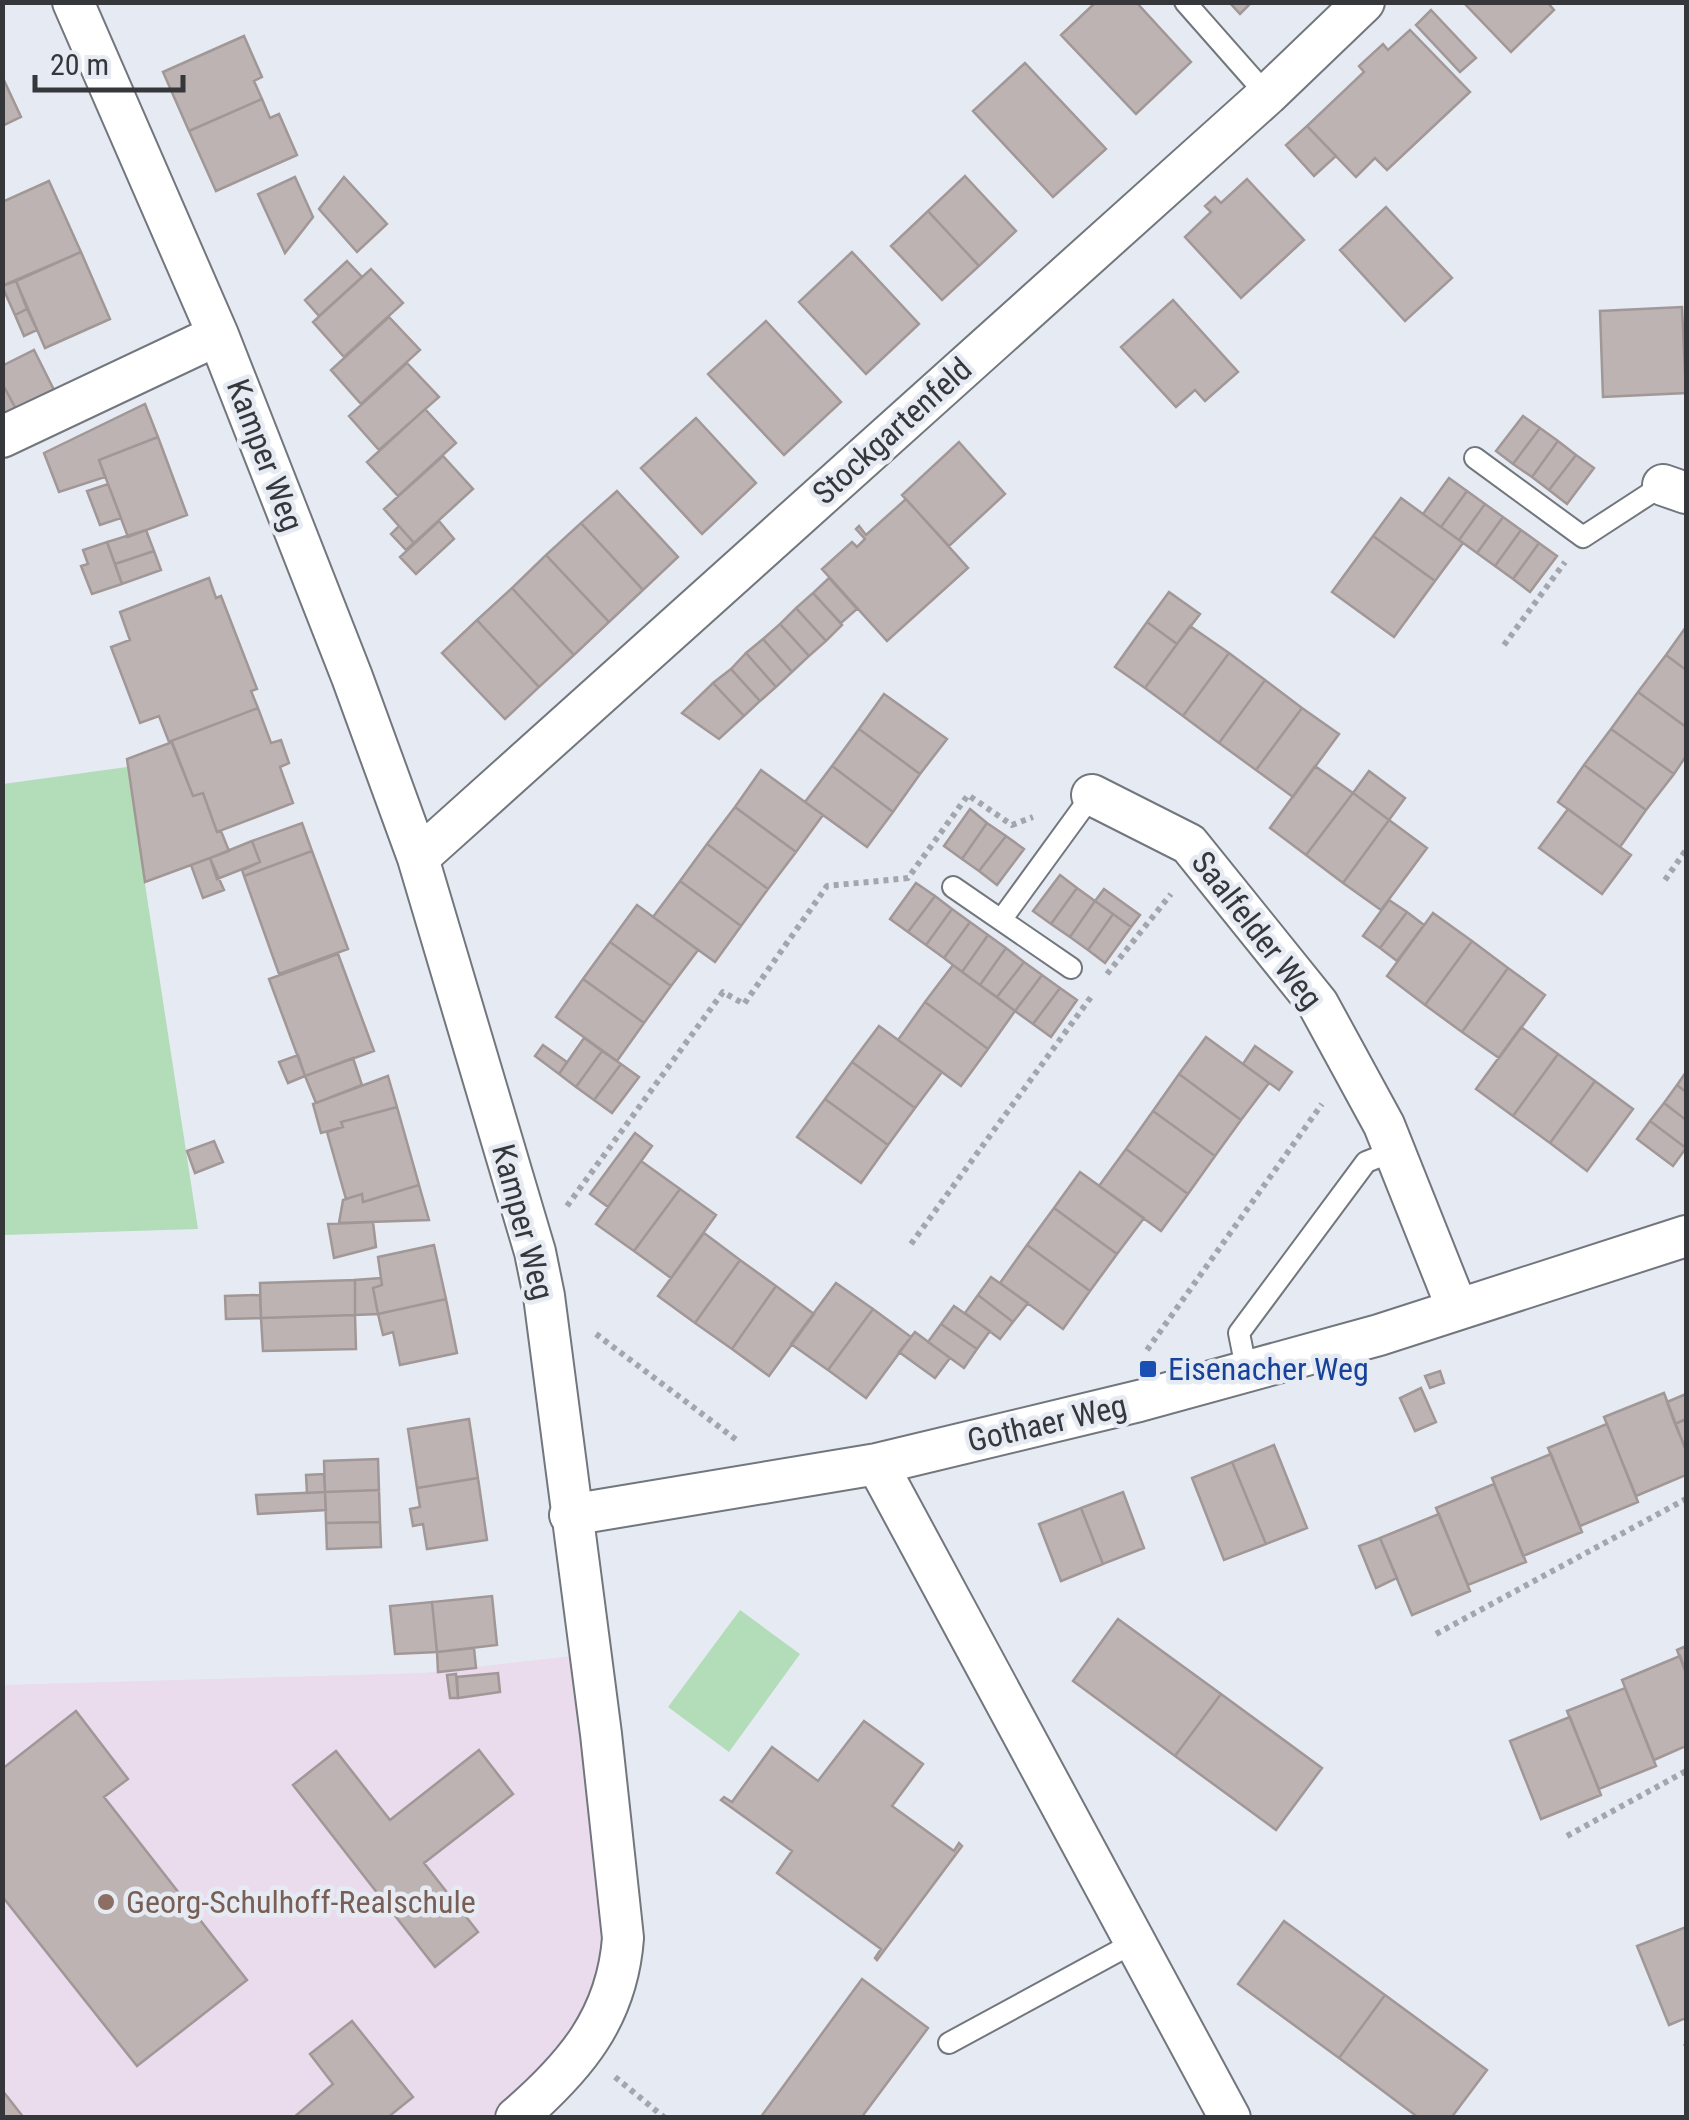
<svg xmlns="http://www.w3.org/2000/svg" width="1689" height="2120" font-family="'Roboto Condensed',sans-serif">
	<rect width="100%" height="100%" fill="#e6ebf3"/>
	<path fill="#eadbed" d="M581,1655L612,1976L507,2117H3L2,1685L423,1673Z"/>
	<path fill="#b3dcb9" d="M127,767L198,1229L3,1235V784Z
		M740,1610L800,1654L729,1752L668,1707Z"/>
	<path fill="#bdb3b2" stroke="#a19796" stroke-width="2.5" d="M1096,2H1136L1191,62L1136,114L1061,35Z
		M1229,2H1252L1240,14Z
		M1467,2H1547L1554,10L1511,52L1465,4Z
		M1431,10L1476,58L1460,72L1416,25Z
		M1410,30L1470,92L1387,170L1375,158L1356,177L1307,126L1364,72L1359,66L1383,44L1388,50Z
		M244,36L262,77L254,81L262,99L189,131L163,72Z
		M1025,63L1106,149L1053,197L973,111Z
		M2,76L21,117L2,126Z
		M262,99L270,118L279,114L297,155L216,191L189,131Z
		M1307,126L1336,156L1314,176L1286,145Z
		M965,176L1016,231L979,266L928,211Z
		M295,177L313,217L285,253L258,194Z
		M344,177L387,224L357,252L319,209Z
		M1247,179L1304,240L1241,298L1185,237L1211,212L1205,206L1215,197L1221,203Z
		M49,181L81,252L2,286V202Z
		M1386,207L1452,278L1405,321L1340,250Z
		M928,211L979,266L942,300L891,246Z
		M81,252L110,319L45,348L16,281Z
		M852,252L919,324L866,374L799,302Z
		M347,261L362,277L319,316L305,300Z
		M371,269L403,303L344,357L313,322Z
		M16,281L27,309L15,315L2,286Z
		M1173,300L1238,372L1205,401L1195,390L1176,407L1121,347Z
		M1682,307L1686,393L1603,397L1600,311Z
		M27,309L37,330L24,336L15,315Z
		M389,317L420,350L361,404L331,370Z
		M766,321L841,402L784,455L708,374Z
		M34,350L54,390L16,409L2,383V366Z
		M407,363L439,397L379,450L349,416Z
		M2,383L16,409L2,415Z
		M145,404L158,437L99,460L105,477L59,492L44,453Z
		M425,409L456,443L398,496L367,462Z
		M1523,416L1540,428L1513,464L1496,451Z
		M696,418L756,483L702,534L641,468Z
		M1540,428L1558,441L1532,477L1513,464Z
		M158,437L187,515L128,537L99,460Z
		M1558,441L1576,455L1549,490L1532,477Z
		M959,442L1005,494L949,546L902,495Z
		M1576,455L1594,468L1567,504L1549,490Z
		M443,456L473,489L414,543L384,509Z
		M1449,478L1467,491L1441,527L1423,514Z
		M108,484L121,518L100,525L87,491Z
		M617,491L678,557L643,590L581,523Z
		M1467,491L1485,504L1459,540L1441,527Z
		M1401,498L1463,543L1435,581L1373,536Z
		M906,499L968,568L887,641L822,569L852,542L857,547L865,539L856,529L859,526L866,535Z
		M1485,504L1503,517L1477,553L1459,540Z
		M1503,517L1521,530L1495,566L1477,553Z
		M439,521L454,539L416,574L400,557Z
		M581,523L643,590L609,622L546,555Z
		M399,526L414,543L406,550L391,534Z
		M146,530L154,551L115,564L107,542Z
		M1521,530L1539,543L1513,579L1495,566Z
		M1373,536L1435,581L1394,637L1332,592Z
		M107,542L122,584L92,594L81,566L88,564L83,550Z
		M1539,543L1557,556L1530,592L1513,579Z
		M154,551L161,570L122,584L115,564Z
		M546,555L609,622L574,655L512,588Z
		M209,578L216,598L221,596L257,689L251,691L258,708L169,742L159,716L140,723L111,647L130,640L120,612Z
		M829,578L857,609L841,623L813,593Z
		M512,588L574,655L539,687L477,620Z
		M1169,592L1200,614L1177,644L1147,622Z
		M813,593L842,625L826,641L796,608Z
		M796,608L826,641L809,656L780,624Z
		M477,620L539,687L505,719L442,653Z
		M1147,622L1177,644L1145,688L1115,667Z
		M780,624L809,656L792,672L763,639Z
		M1190,626L1229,653L1183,716L1145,688Z
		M1686,627V670L1666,655Z
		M763,639L792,672L776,687L746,653Z
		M746,653L776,687L760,701L731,669Z
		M1229,653L1265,680L1219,743L1183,716Z
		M1666,655L1686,670V727L1638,692Z
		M731,669L760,701L744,716L713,683Z
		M1265,680L1302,708L1256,770L1219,743Z
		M713,683L744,716L719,739L682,713Z
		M1638,692L1686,727V756L1674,774L1611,729Z
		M884,694L947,739L920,774L859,729Z
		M258,708L271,743L281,740L289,763L280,767L293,803L217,832L203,793L193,796L171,741Z
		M1302,708L1339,734L1293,797L1256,770Z
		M859,729L920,774L893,812L832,766Z
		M1611,729L1674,774L1646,810L1584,765Z
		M172,742L193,796L203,793L217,832L221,831L229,851L145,882L127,759Z
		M1584,765L1646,810L1620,847L1558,802Z
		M832,766L893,812L867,847L805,802Z
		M1315,766L1353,793L1306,855L1270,828Z
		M761,770L823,815L796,852L735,807Z
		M1369,771L1405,798L1389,820L1353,793Z
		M1353,793L1389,820L1343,883L1306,855Z
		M735,807L796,852L768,889L707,844Z
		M970,809L987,823L962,859L944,846Z
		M1568,809L1631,855L1602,894L1539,848Z
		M1389,820L1427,848L1381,910L1343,883Z
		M302,823L312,851L244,876L242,870L260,862L252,841Z
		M987,823L1006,836L979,871L962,859Z
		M1006,836L1024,849L997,885L979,871Z
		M252,841L260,862L217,879L210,858Z
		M707,844L768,889L741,926L680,881Z
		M312,851L348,949L279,974L244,876Z
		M210,858L224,890L203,898L191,865Z
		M1060,875L1077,888L1051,924L1033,911Z
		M680,881L741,926L715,962L653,917Z
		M916,883L935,896L908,932L890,919Z
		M1077,888L1095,901L1070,937L1051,924Z
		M1104,889L1140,915L1131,927L1095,901Z
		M935,896L952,909L926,945L908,932Z
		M1389,900L1407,912L1380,948L1363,936Z
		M1095,901L1113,914L1088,950L1070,937Z
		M637,905L698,950L671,986L610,942Z
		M952,909L970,922L944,958L926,945Z
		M1407,912L1424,925L1397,961L1380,948Z
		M1433,913L1472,941L1425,1005L1387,976Z
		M1113,914L1131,927L1105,963L1088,950Z
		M970,922L988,935L962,972L944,958Z
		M988,935L1006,948L980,985L962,972Z
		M1472,941L1508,968L1462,1032L1425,1005Z
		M610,942L671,986L644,1023L583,979Z
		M1006,948L1024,962L997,997L980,985Z
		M338,954L374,1051L305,1076L269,979Z
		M1024,962L1042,975L1015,1011L997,997Z
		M953,965L1015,1011L988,1049L925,1002Z
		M1508,968L1545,995L1499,1058L1462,1032Z
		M1042,975L1060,988L1033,1024L1015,1011Z
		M583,979L644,1023L617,1061L556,1017Z
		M1060,988L1077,1000L1051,1037L1033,1024Z
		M925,1002L988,1049L961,1086L898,1040Z
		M879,1026L942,1072L915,1108L852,1062Z
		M1521,1027L1558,1054L1513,1116L1476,1089Z
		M1206,1037L1269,1083L1241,1120L1179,1074Z
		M584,1038L602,1051L576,1087L559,1074Z
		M543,1045L567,1062L559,1074L535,1056Z
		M1255,1046L1292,1072L1279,1090L1243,1064Z
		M602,1051L621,1064L594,1100L576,1087Z
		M1558,1054L1595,1081L1550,1143L1513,1116Z
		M298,1055L305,1076L288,1083L279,1062Z
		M353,1058L362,1085L316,1103L305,1076Z
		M852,1062L915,1108L888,1145L825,1099Z
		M621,1064L639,1077L612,1113L594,1100Z
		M1686,1072V1092L1677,1085Z
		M1179,1074L1241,1120L1215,1156L1153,1111Z
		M388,1076L397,1107L341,1122L343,1127L321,1133L313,1104Z
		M1595,1081L1633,1109L1587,1171L1550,1143Z
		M1677,1085L1686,1092V1120L1664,1103Z
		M825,1099L888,1145L861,1183L797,1137Z
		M1664,1103L1686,1120V1148L1650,1121Z
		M397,1107L419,1185L363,1202L362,1194L346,1199L327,1132L343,1127L341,1122Z
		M1153,1111L1215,1156L1188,1194L1126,1149Z
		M1650,1121L1686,1148L1673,1166L1637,1139Z
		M635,1133L652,1146L608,1207L590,1194Z
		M214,1141L223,1162L195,1173L187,1151Z
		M1126,1149L1188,1194L1161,1231L1099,1186Z
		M641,1161L680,1189L634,1251L596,1224Z
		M1080,1172L1144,1218L1117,1254L1054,1208Z
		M419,1185L429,1220L339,1223L343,1200L362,1194L363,1202Z
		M680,1189L716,1215L671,1278L634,1251Z
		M1054,1208L1117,1254L1090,1291L1027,1245Z
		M373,1222L376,1247L334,1258L328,1224Z
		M704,1233L740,1260L695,1323L658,1296Z
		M434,1245L446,1299L378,1314L373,1288L382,1285L378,1257Z
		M1027,1245L1090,1291L1063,1329L1000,1283Z
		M740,1260L776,1286L732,1349L695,1323Z
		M991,1277L1028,1303L1013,1322L978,1295Z
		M381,1278L382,1285L373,1288L378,1314L355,1315V1280Z
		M355,1280V1315L261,1318L260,1283Z
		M836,1283L873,1309L828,1370L791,1344Z
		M776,1286L814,1314L769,1376L732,1349Z
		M260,1295L261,1318L226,1319L225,1296Z
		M978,1295L1013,1322L1000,1339L965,1313Z
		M446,1299L457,1353L400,1365L393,1332L383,1335L378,1314Z
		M954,1306L990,1331L977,1349L941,1324Z
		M873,1309L911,1337L866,1398L828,1370Z
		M355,1315L356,1349L263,1351L261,1318Z
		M941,1324L977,1349L964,1368L928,1342Z
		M915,1332L950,1358L935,1378L899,1352Z
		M1440,1371L1444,1383L1430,1388L1425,1376Z
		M1421,1388L1436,1422L1415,1431L1400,1398Z
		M1664,1393L1686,1451V1475L1636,1496L1604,1417Z
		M1686,1394V1419L1675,1424L1667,1402Z
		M469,1419L478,1478L417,1488L408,1429Z
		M1686,1419V1444L1684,1445L1675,1424Z
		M1607,1424L1638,1502L1580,1526L1548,1448Z
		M1274,1445L1307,1528L1266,1544L1232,1462Z
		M1551,1454L1582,1532L1523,1556L1492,1478Z
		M378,1459L379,1490L325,1492L324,1461Z
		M1232,1462L1266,1544L1224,1560L1192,1478Z
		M324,1474L325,1492L307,1493L306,1475Z
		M478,1478L487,1540L427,1549L423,1524L413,1526L410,1509L420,1507L417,1488Z
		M1494,1484L1526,1562L1468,1585L1436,1508Z
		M379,1490L380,1522L326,1523L325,1492Z
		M325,1492L326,1510L258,1514L256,1495Z
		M1123,1492L1144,1548L1103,1564L1081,1508Z
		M1081,1508L1103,1564L1061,1581L1039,1524Z
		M1439,1514L1470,1591L1412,1615L1380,1538Z
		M380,1522L381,1547L327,1549L326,1523Z
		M1380,1538L1397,1578L1376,1588L1359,1546Z
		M492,1596L497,1645L437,1652L432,1602Z
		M432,1602L437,1652L395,1654L390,1606Z
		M1118,1619L1221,1694L1175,1756L1073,1681Z
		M1686,1646V1673L1677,1650Z
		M474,1648L476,1668L438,1672L437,1652Z
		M1680,1656L1686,1673V1746L1654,1760L1622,1680Z
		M498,1673L500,1692L458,1698L457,1677Z
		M456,1674L458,1698H450L447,1675Z
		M1625,1688L1656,1766L1599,1789L1567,1711Z
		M1221,1694L1322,1768L1276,1830L1175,1756Z
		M76,1711L128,1779L104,1797L247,1980L137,2066L2,1896V1769Z
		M1570,1717L1601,1795L1541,1819L1510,1741Z
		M864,1721L923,1764L892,1806L954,1851L959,1843L962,1846L877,1960L875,1958L881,1949L777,1873L792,1851L721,1800L724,1797L732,1802L772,1747L818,1781Z
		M479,1750L513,1794L424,1863L478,1932L435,1967L293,1785L336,1751L390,1820Z
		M1284,1921L1385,1995L1339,2058L1238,1984Z
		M1686,1927V2018L1669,2025L1637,1946Z
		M862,1979L928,2028L861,2118H760Z
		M1385,1995L1487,2070L1451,2118H1419L1339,2058Z
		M352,2021L413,2097L387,2118H293L333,2084L310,2054Z
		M2,2090L24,2118H2Z"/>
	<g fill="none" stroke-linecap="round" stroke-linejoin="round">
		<defs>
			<path id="service" d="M1185,2L1267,95
				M1475,458L1583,537L1663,485
				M953,887L1071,968
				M1001,920L1092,795
				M1247,1373L1239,1333L1366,1162L1394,1151
				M949,2043L1135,1942"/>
			<path id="minor" d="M73,2L218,335L352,677L418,858L535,1252L544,1296L601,1734L623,1938C617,2018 575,2067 516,2118
				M2,437L218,335
				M1663,485L1686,493
				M1092,795L1189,844L1318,1004L1384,1125L1457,1308
				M418,858L1267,95L1364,2
				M877,1464L1230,2118
				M570,1515L877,1464L1139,1401L1379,1335L1686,1236"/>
		</defs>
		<use href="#service" stroke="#72767d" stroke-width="24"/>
		<use href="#minor" stroke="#72767d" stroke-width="44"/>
		<path stroke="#a3a7ad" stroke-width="6" stroke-dasharray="5 5" stroke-linecap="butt" d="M1504,645L1565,562
			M1665,880L1686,850
			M1107,974L1171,894
			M567,1206L723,992L744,1004L827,886L908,878L968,795L1012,825L1033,817
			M911,1244L1091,997
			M596,1334L738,1441
			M1147,1350L1322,1104
			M1436,1634L1686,1499
			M1567,1836L1686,1771
			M1685,2047L1686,2046
			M615,2077L665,2118"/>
		<use href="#service" stroke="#fff" stroke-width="20"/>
		<use href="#minor" stroke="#fff" stroke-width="40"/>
	</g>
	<rect fill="#1a4fb4" stroke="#e6ebf3" stroke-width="4" x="1138" y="1359" width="20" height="20" rx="5"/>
	<circle fill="#8d6e63" stroke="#e6ebf3" stroke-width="4" cx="106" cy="1902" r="10"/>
	<g text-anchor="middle" stroke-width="9" stroke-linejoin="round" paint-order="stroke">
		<g font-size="32" fill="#35373a" stroke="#e6ebf3">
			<text transform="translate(892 431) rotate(-42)" y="11">Stockgartenfeld</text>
			<text transform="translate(265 455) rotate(69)" y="11">Kamper Weg</text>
			<text transform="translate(1257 930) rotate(52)" y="11">Saalfelder Weg</text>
			<text transform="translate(523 1222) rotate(75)" y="11">Kamper Weg</text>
			<text transform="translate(1047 1423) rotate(-13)" y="11">Gothaer Weg</text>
		</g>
		<g font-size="32" fill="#164399" stroke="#e6ebf3" text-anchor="start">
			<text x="1168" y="1380">Eisenacher Weg</text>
		</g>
		<g font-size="32" fill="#785e54" stroke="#e6ebf3" text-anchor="start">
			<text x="126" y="1913">Georg-Schulhoff-Realschule</text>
		</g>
	</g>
	<rect width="1689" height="2120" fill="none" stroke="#35373a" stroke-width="10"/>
	<path d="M35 75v15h148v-15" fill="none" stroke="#35373a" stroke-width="5"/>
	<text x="50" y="75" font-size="30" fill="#35373a" stroke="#e6ebf3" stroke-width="8" paint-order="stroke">20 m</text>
</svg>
